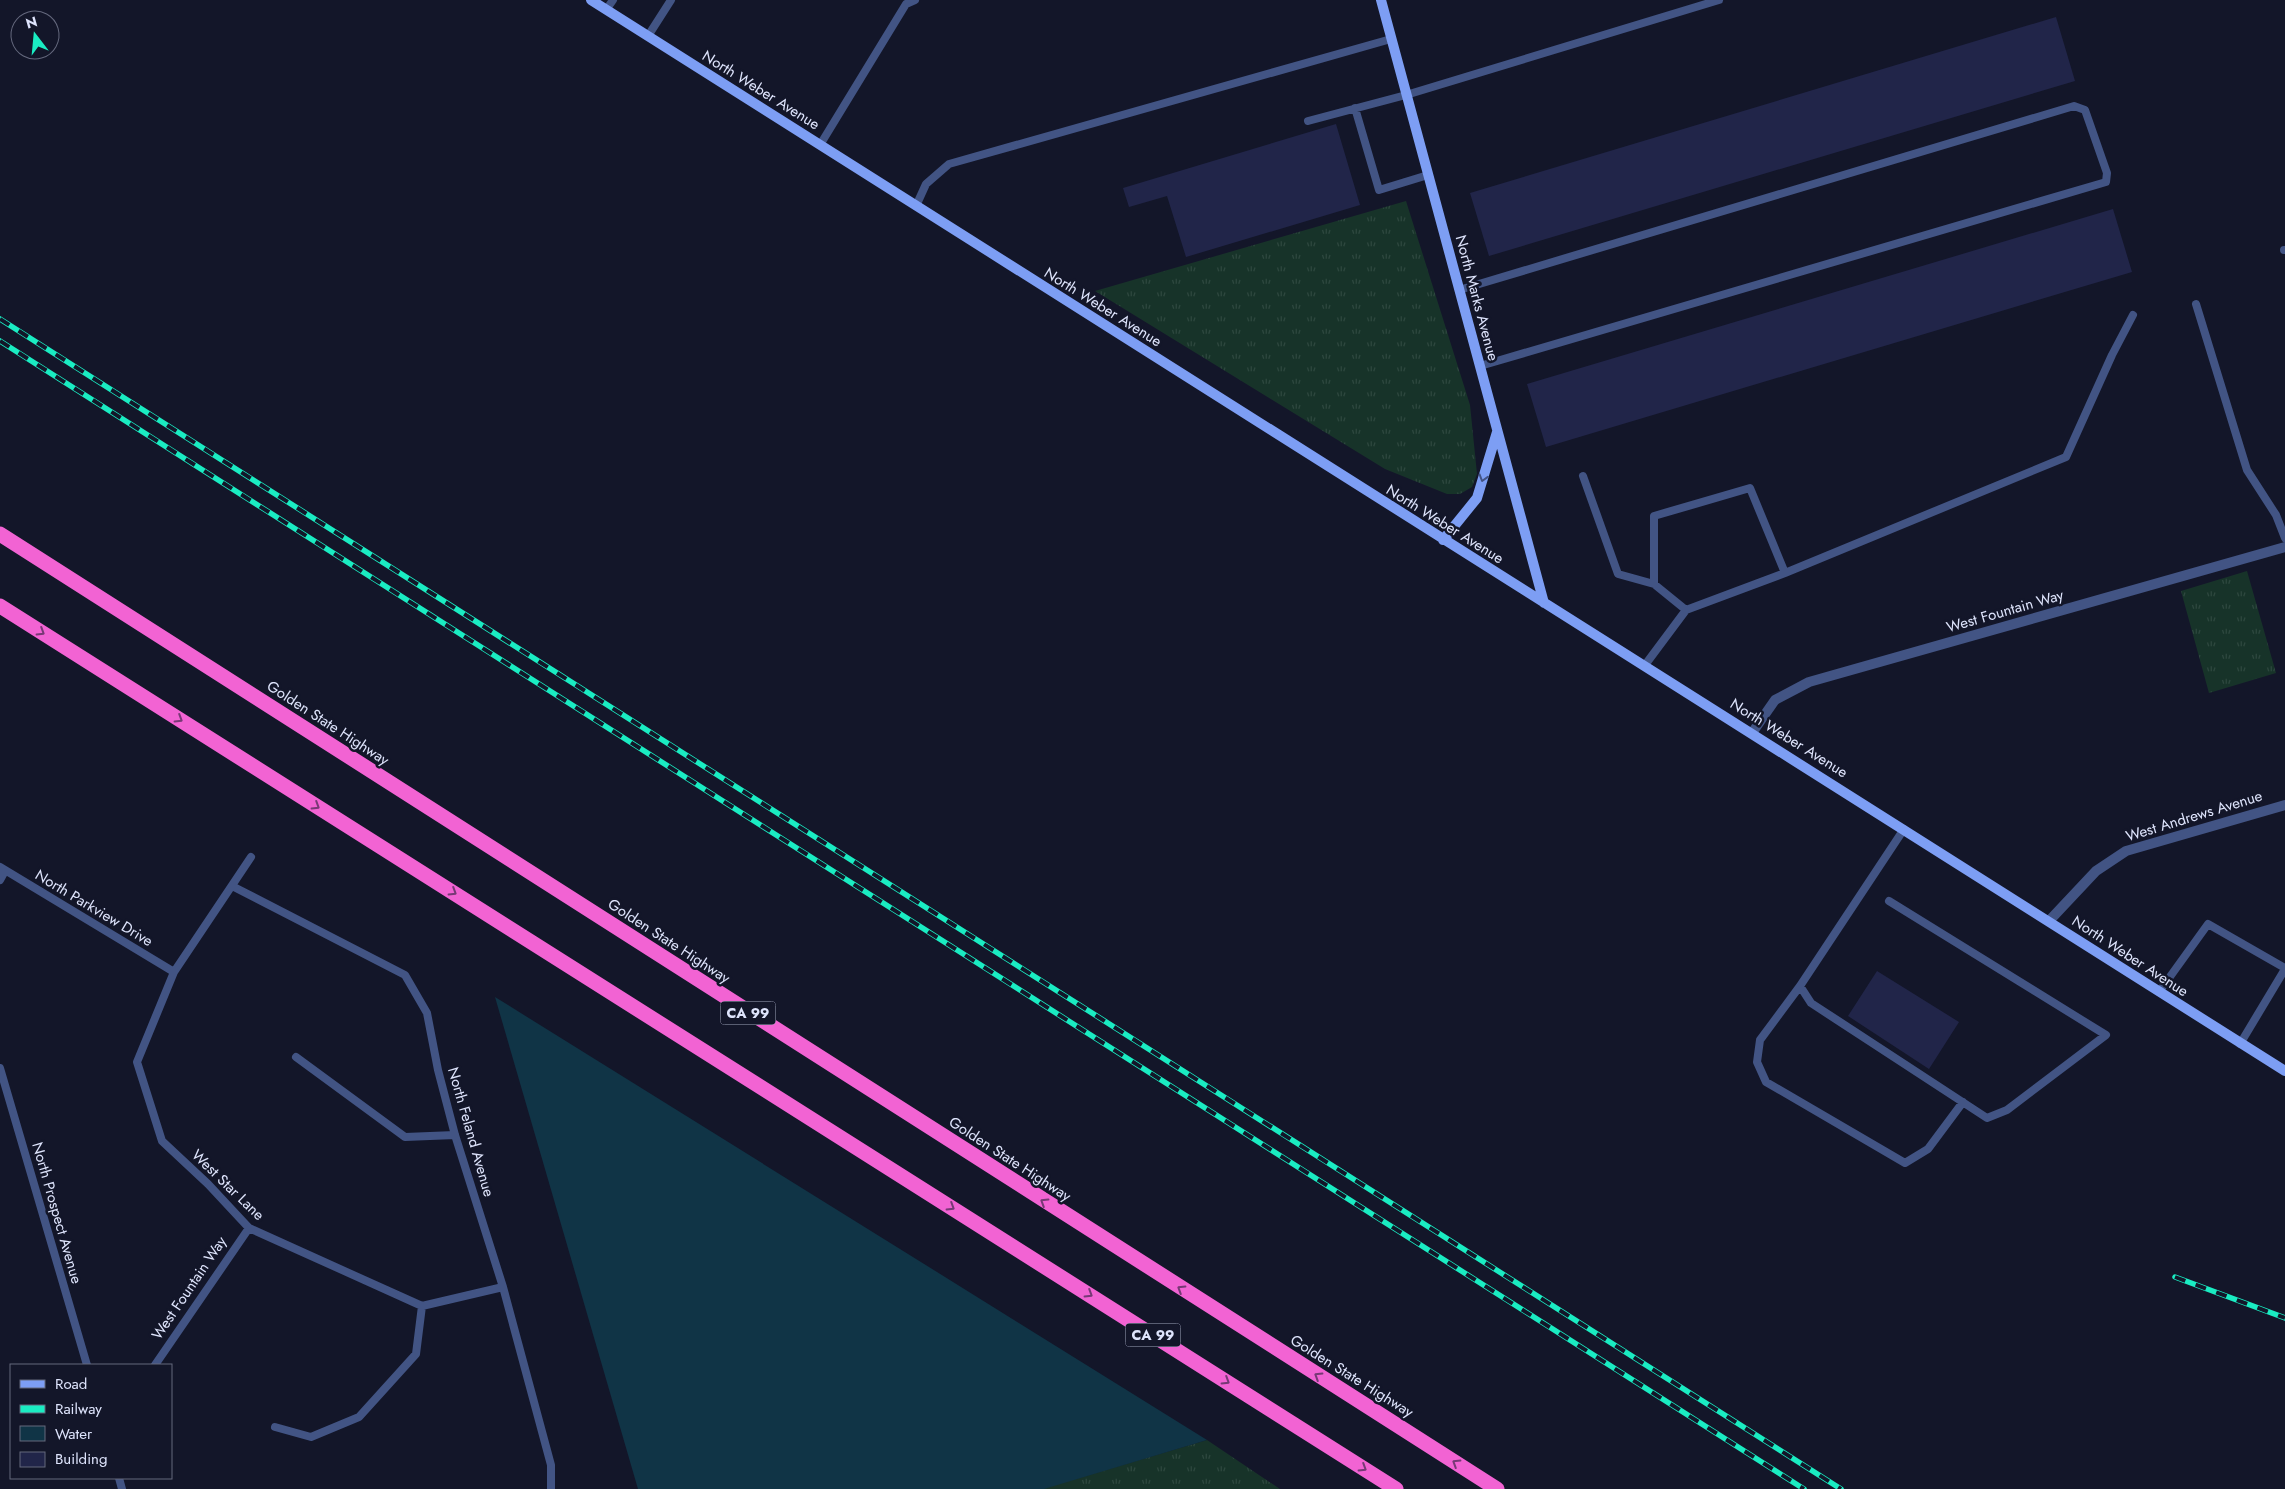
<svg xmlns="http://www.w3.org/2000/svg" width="2285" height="1489" font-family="Jost,sans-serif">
	<defs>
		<pattern id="grass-tufts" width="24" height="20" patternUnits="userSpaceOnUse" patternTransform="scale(1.25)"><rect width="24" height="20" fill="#173329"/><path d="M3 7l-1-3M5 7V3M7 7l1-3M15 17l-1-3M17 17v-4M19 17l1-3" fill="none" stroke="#2d473e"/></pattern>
	</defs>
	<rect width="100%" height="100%" fill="#131629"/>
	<path fill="url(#grass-tufts)" d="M1406,201L1470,405L1477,474L1472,487L1460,494H1447L1385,469L1095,291Z
		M2247,571L2276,673L2209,693L2181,591Z
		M1207,1440L1280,1489H1041Z"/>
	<path fill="#103446" d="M495,997L1207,1440L1044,1489H638Z"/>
	<path fill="#212549" d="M2056,17L2075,81L1489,256L1470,193Z
		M1336,124L1360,205L1186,257L1167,196L1129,207L1123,188Z
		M2113,209L2132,272L1546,447L1527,384Z
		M1877,971L1959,1022L1929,1069L1848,1016Z"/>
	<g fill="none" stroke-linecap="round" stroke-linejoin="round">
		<path stroke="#425484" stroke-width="8" d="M606,10L613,0
			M648,36L671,0
			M1355,108L1379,190L1428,175
			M1308,121L1406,95L1719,0
			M820,145L906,4L915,0
			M916,206L926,184L949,164L1391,39
			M2284,250H2285
			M1459,290L2074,106L2085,110L2107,173L2106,182L1480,366
			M2196,304L2247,470L2276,515L2285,538
			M1583,476L1618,574L1654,584L1686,610
			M1654,584V516L1750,488L1785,573
			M1645,665L1686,610L1785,573L2066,457L2112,355L2133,315
			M251,857L174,972L137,1062L162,1141L208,1184L249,1228L422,1306L503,1287
			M0,867L174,972
			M0,880L5,871
			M232,886L405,975L427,1013L438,1070L455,1135L503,1287L551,1465V1489
			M1889,901L2106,1035L2007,1110L1987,1118L1811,1003L1800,986L1904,829
			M1800,986L1760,1040L1757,1062L1766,1082L1905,1163L1928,1149L1963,1102
			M2159,992L2208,924L2285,968
			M2240,1044L2285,969
			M296,1057L405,1137L455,1135
			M0,1068L87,1365
			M155,1365L249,1228
			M275,1427L311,1437L359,1417L416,1354L422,1306
			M119,1478L122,1489"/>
		<path stroke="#425484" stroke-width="10" d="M1752,733L1775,700L1809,682L2285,547
			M2049,921L2096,871L2126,851L2285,805"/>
		<path stroke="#7d9ef4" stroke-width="10" d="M591,0L2285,1071
			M1381,0L1544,603
			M1443,540L1477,498L1497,432"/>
		<path stroke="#f263d3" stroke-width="15" d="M0,534L1497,1489
			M0,606L1396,1489"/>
		<defs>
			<path id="rail" d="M0,319L1841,1489
				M0,341L1804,1489
				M2175,1277L2285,1318"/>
		</defs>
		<use href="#rail" stroke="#1aecc2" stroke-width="5.5"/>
		<use href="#rail" stroke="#131629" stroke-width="4" stroke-dasharray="11" stroke-linecap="butt"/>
	</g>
	<defs><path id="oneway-chevron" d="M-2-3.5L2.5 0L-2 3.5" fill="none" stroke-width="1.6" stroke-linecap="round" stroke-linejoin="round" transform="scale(1.25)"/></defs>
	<use stroke="#435384" href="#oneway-chevron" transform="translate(1483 478) rotate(107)"/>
	<g stroke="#773975">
		<use href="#oneway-chevron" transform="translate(41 632) rotate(32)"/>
		<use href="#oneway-chevron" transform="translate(179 719) rotate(32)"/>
		<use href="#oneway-chevron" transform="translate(316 806) rotate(32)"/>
		<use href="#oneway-chevron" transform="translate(453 892) rotate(32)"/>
		<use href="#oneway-chevron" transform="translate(1044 1202) rotate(-148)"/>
		<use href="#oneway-chevron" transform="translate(951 1207) rotate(32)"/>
		<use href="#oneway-chevron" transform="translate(1181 1289) rotate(-148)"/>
		<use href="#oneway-chevron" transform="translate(1089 1294) rotate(32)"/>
		<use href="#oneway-chevron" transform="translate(1318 1376) rotate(-148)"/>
		<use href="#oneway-chevron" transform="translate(1226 1381) rotate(32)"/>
		<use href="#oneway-chevron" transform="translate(1456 1463) rotate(-148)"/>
		<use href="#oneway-chevron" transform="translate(1363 1468) rotate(32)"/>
	</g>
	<g text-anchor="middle" stroke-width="5" stroke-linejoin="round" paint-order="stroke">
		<g fill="#131629" stroke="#a1a6bd" stroke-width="1">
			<rect x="720.5" y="1001.5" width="55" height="23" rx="4"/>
			<rect x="1125.5" y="1323.5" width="55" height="23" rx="4"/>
		</g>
		<g font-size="14" font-weight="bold" fill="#dee4fc">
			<text x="748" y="1018">CA 99</text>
			<text x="1153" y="1340">CA 99</text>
		</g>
		<g font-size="15" fill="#dee4fc" stroke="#131629">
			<text transform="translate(761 90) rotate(32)" y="5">North Weber Avenue</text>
			<text transform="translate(1477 298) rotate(75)" y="5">North Marks Avenue</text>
			<text transform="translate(1103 307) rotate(32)" y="5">North Weber Avenue</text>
			<text transform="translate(1445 524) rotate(32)" y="5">North Weber Avenue</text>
			<text transform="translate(2005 611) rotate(-16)" y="5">West Fountain Way</text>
			<text transform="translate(328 723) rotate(33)" y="5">Golden State Highway</text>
			<text transform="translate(1789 738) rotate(32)" y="5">North Weber Avenue</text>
			<text transform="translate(2194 816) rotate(-17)" y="5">West Andrews Avenue</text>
			<text transform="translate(94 908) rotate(31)" y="5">North Parkview Drive</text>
			<text transform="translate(669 941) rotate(33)" y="5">Golden State Highway</text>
			<text transform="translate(2130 956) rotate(33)" y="5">North Weber Avenue</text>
			<text transform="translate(471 1132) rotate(74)" y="5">North Feland Avenue</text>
			<text transform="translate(1010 1159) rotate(33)" y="5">Golden State Highway</text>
			<text transform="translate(228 1185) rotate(44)" y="5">West Star Lane</text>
			<text transform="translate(57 1213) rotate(74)" y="5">North Prospect Avenue</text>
			<text transform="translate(189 1288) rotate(-56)" y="5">West Fountain Way</text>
			<text transform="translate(1352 1376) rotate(32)" y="5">Golden State Highway</text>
		</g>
	</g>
	<rect x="10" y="1364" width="162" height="115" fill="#131629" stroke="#64687d"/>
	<rect x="20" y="1380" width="25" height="8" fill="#7d9ef4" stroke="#64687d"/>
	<text x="55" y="1389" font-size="15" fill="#dee4fc">Road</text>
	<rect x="20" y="1405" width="25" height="8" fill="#1aecc2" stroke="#64687d"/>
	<text x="55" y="1414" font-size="15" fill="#dee4fc">Railway</text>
	<rect x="20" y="1426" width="25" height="15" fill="#103446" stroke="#64687d"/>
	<text x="55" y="1439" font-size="15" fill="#dee4fc">Water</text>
	<rect x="20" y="1452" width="25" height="15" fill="#212549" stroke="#64687d"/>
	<text x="55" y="1464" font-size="15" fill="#dee4fc">Building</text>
	<g transform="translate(35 35) rotate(344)"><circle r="24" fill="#131629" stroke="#64687d"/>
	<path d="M0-4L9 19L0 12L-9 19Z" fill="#1aecc2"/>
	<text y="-8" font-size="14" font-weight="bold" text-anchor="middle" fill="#dee4fc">N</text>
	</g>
</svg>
